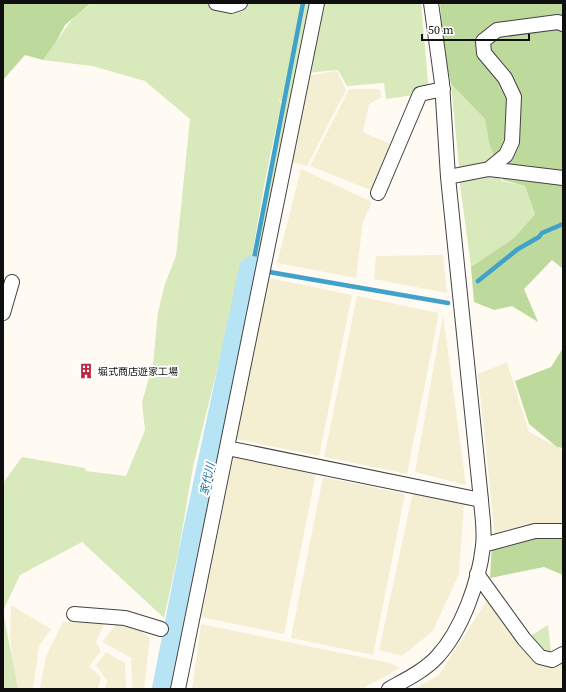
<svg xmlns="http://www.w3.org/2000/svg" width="566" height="692" font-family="'Source Serif 4','Noto Sans JP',serif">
	<rect width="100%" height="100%" fill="#fffbf2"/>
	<path fill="#f4eed2" d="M337,71L346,90L307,166L292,162L290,160L305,76Z
		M349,89H379L382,97L369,104L363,132L395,146L378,193L310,166Z
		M301,169L372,202L363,222L356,278L277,263Z
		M443,255L447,293L374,279L376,256Z
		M269,278L352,295L319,456L236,439Z
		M357,296L439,313L407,474L324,457Z
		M443,315L466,485L415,472Z
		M507,362L529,432L563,450V531L495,537L478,374Z
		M234,456L316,473L284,634L201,617Z
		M323,477L405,494L373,655L291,638Z
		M413,492L464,504L459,574L433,631L402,656L379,650Z
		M491,594L527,643L563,664V689H414L439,675Z
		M11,605L51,629L39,646L33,689H17L14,678L10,637Z
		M63,622L104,624L96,642L101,651L89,666L101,677L98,689H42L40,687L46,656Z
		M117,623L132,624L150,638L144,689H132L131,658L102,642Z
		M201,624L390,663L400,668L362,689H192Z
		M106,652L125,663L126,689H105L107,681L96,665Z"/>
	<path fill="#d8e9bb" d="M92,3H221L245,9L246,3H303L284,104L278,99L281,104L265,181L251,261L240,286L258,250L304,3H316L177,689H157L159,660L228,325L193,467L178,554L164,618L82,542L20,575L3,611L18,689H3V483L22,457L85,468L86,471L126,476L145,430L142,402L153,364L158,312L165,284L176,256L190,119L145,81L92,66L43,60L73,18Z
		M317,3H421L429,93L386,99L384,83L347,86L338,70L305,73Z
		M451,84L485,119L489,143L496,160L486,165L459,167Z
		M499,174L502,181L525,186L535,214L514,238L471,267L459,177Z
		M548,625L552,660L527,638Z"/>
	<path fill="#bdd99b" d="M3,3H91L65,25L56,42L43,60L25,55L3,80Z
		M440,3H563V269L552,260L524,289L538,322L512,306L494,310L474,302L471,267L514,238L535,214L525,186L503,180L489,143L485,119L451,84L444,54Z
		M563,348V448L557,447L529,424L515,381L551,367Z
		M563,532V575L544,567L490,578L492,543Z"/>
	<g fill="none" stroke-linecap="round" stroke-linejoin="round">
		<path stroke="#40a2cb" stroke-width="4.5" d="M303,3L252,269L448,303
			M478,281L518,249L539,237L542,233L563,224"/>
		<path stroke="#b7e4f5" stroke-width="26" d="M165,689L195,536L252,269"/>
		<defs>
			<path id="minor" d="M216,3L231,6L240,3
				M489,169L506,155L512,142L514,97L505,78L484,53L483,41L497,30L558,22L563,24
				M448,177L489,169L563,178
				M378,193L420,94L443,89
				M3,313L12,282
				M227,448L481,500
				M483,545L535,531H563
				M477,574L524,639L540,657L552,660L563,654
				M74,614L125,618L161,629
				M178,689L317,3
				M389,689C405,680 424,671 437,657C462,630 479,582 483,546C485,531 482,515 481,500L448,177L442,83L431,3"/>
		</defs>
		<use href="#minor" stroke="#424242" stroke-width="16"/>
		<use href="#minor" stroke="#fff" stroke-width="14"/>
	</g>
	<defs>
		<symbol id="building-bare" viewBox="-9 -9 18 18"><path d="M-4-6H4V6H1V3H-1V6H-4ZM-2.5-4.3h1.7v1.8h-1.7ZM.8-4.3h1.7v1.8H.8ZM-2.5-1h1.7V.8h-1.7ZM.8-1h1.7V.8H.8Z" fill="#bd2940" stroke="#fff" stroke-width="2.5" paint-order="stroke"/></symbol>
	</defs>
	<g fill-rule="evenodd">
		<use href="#building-bare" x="75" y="360" width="22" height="22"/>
	</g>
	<g text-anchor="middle" stroke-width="4" stroke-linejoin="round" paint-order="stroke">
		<g font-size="10" fill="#0f0f0f" stroke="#fff" text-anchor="start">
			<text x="98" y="375">堀式商店遊家工場</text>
		</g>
		<g font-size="11" font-style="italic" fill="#1a739f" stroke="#fff">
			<text transform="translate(207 479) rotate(-78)" y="4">家代川</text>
		</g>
	</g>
	<rect width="566" height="692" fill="none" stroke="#0f0f0f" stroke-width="8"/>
	<path d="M422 34v6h107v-6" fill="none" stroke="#0f0f0f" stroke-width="2"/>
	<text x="428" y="34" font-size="12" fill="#0f0f0f" stroke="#ffffff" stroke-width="3" paint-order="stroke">50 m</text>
</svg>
